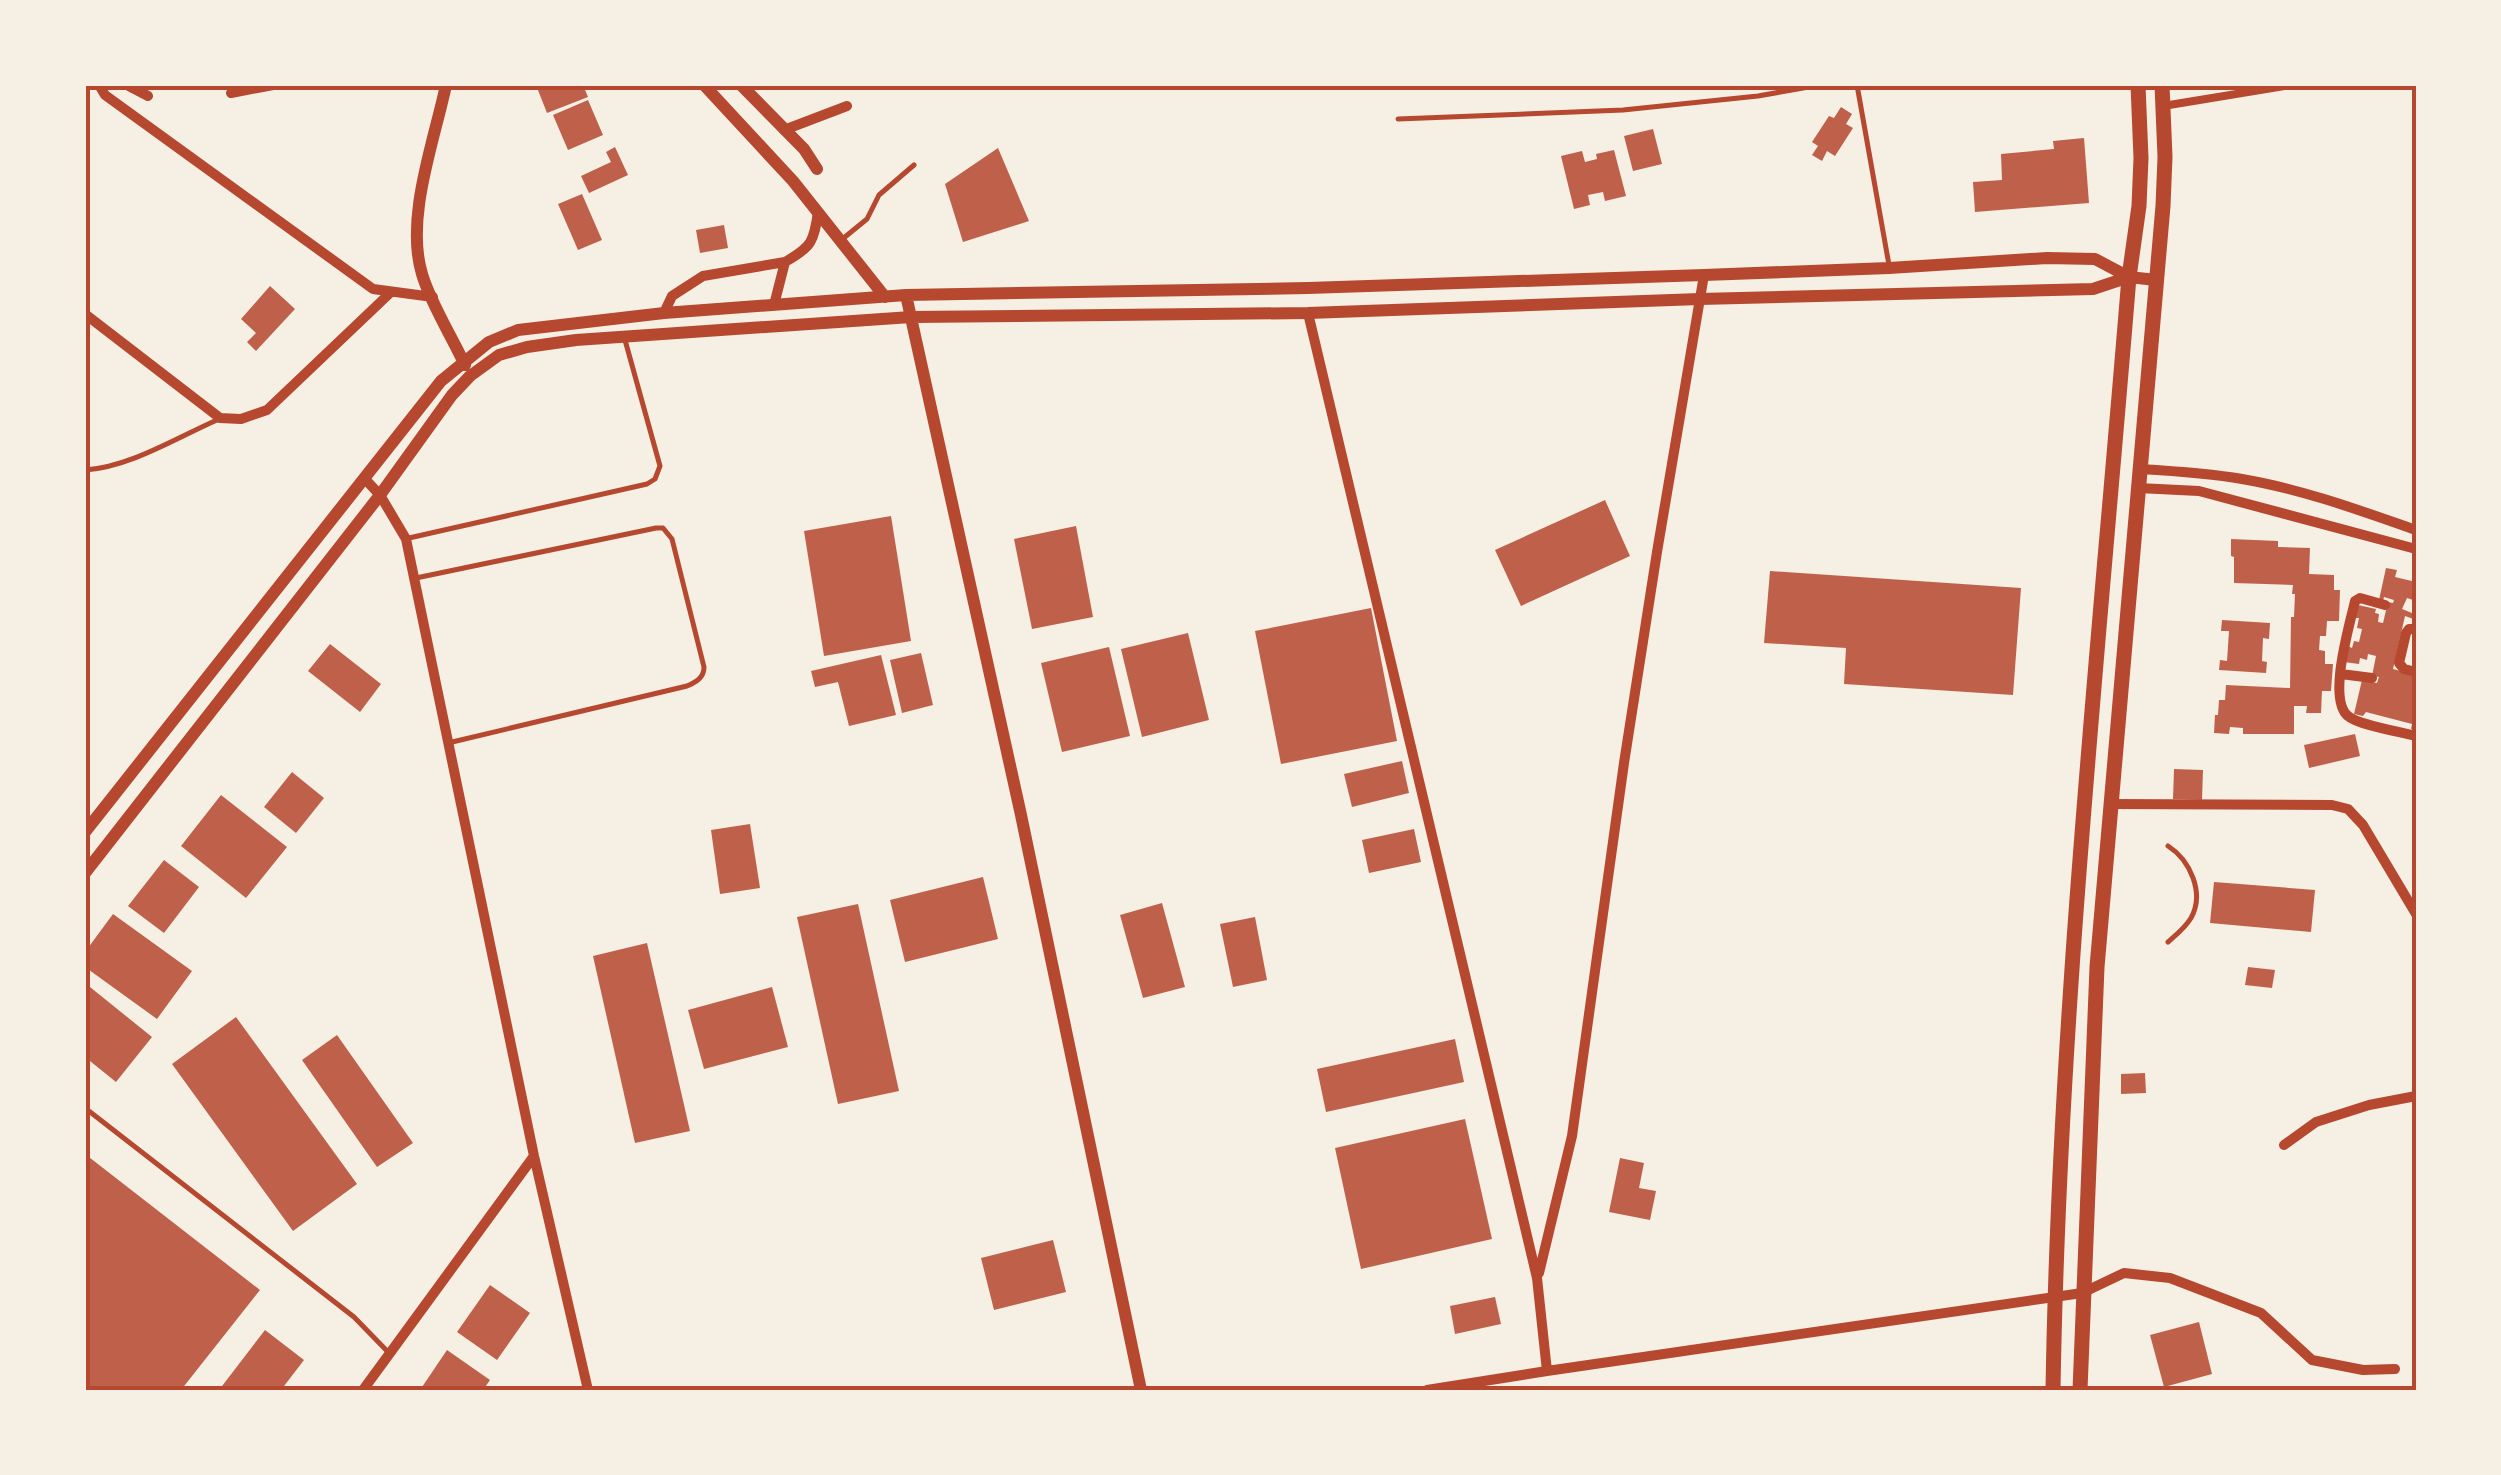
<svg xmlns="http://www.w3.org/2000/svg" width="2501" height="1475" font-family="'Titillium Web',sans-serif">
	<rect width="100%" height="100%" fill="#f6efe4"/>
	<path fill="#bf614a" d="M536,85H583L588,97L547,113Z
		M588,100L603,135L568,150L553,115Z
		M1841,107L1852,114L1846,124L1853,128L1835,156L1827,151L1822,161L1812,155L1818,146L1812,142L1829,116L1834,118Z
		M1653,129L1662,164L1633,171L1624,136Z
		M2084,138L2089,203L1975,212L1973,182L2002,180L2001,154L2054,149L2053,141Z
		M615,147L628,175L589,193L581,176L611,162L606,152Z
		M998,148L1029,221L963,242L945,184Z
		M1614,150L1626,196L1605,201L1603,192L1588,195L1590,205L1574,209L1561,156L1582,151L1585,162L1597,159L1596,154Z
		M582,194L602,240L578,250L558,204Z
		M724,225L728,248L700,253L696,230Z
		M270,286L295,309L256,351L247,342L256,333L241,319Z
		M1605,500L1630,556L1521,606L1495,550Z
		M891,516L911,641L824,656L804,531Z
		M1076,526L1093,617L1032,629L1014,539Z
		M2231,539L2278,541V547L2310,548L2309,574L2334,575V590H2340L2339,621H2327L2326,636H2320L2319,650L2325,651V664H2333L2331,691H2322L2321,713H2306L2307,706H2294V734H2243V728L2230,727L2229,734L2214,733L2215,715H2218L2219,700H2225L2226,685L2290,688L2291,617H2294L2295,594H2292L2293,585L2234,583V557L2231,556Z
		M2386,568L2397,570L2395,577L2416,582V601L2407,598L2402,609L2412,613L2416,605V620L2405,616L2393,669L2416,675V730L2411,729L2412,724L2366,712L2363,716L2354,714L2362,680L2377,683L2379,677L2372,676L2376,656L2368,654L2367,660L2360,658L2359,664L2344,662L2348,646L2352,648L2354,641L2359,642L2362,629L2357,628L2359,618H2355L2358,605L2376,609L2375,613L2379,614L2378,622L2383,623L2388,602L2393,603L2394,600L2384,597L2383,601L2379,600Z
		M1770,571L2021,588L2013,695L1844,684L1846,648L1764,643Z
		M1371,608L1397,741L1281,764L1255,631Z
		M2222,620L2270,623L2269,639L2263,638L2262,661L2267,662L2266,673L2219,670L2220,660L2227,661L2229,631H2221Z
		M1188,633L1209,720L1142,737L1121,649Z
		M330,644L381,684L360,712L308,671Z
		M1109,647L1130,736L1062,752L1041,663Z
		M921,653L933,705L902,713L890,660Z
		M881,655L896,715L849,726L838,682L815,687L811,671Z
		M2355,734L2360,756L2309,768L2304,745Z
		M1402,761L1409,793L1352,807L1344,774Z
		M2174,769L2203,770L2202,800L2173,799Z
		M292,772L324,798L296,833L264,807Z
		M221,795L287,847L246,898L181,846Z
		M750,824L760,888L720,894L711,830Z
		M1414,829L1421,862L1369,873L1362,840Z
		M164,860L199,887L164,933L128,906Z
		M983,877L998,939L905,962L890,900Z
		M2214,882L2315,890L2311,932L2210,923Z
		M1162,903L1185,987L1143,998L1120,915Z
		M858,904L899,1091L838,1104L797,917Z
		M113,914L192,971L157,1019L85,967V952Z
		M1255,917L1267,980L1233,987L1220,924Z
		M647,943L690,1131L635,1143L593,956Z
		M2248,967L2275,970L2272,988L2245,985Z
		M85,983L152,1037L116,1082L85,1057Z
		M772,987L788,1047L704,1069L688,1010Z
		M236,1017L357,1184L293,1231L172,1064Z
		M337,1035L413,1143L377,1167L302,1060Z
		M1455,1039L1464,1082L1326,1112L1317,1069Z
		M2145,1073L2146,1093L2121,1094V1074Z
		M1465,1119L1492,1239L1361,1269L1335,1148Z
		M85,1154L260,1290L181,1390H85Z
		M1620,1158L1644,1163L1639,1188L1656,1191L1650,1220L1609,1212Z
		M1053,1240L1066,1292L994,1310L981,1258Z
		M490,1285L530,1313L497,1360L457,1332Z
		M1495,1297L1501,1324L1455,1334L1450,1306Z
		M2199,1322L2212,1374L2164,1387L2150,1335Z
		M265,1330L304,1360L281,1390H219Z
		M447,1350L490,1380L483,1390H420Z"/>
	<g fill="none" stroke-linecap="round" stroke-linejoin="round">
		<path stroke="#b5482f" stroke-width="5" d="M1857,85L1889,265
			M1398,119L1623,110L1758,96L1820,85
			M840,241L867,219L879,195L914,165
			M85,470C130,467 176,438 217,420
			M409,538L647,484L655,479L660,466L625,340
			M416,578L656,528H663L672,539L704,667C704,678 696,682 687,686L448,743
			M2168,846C2190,860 2205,893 2191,918C2185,928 2176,935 2168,942
			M85,1108L354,1317L390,1354"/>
		<path stroke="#b5482f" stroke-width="8" d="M2163,106L2291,85"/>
		<path stroke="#b5482f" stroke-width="10" d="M99,85L105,95L373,289L433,297
			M127,85L148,96
			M231,93L273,85
			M784,130L847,106
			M774,305L785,262C812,247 814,241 818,212
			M664,313L672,296L703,276L785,262
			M1308,313L1537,1278L1547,1371L1427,1390
			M85,314L220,418L241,419L267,410L390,293
			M2140,469C2174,471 2208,473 2242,479C2301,489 2359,510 2416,530
			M364,478L380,495L406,539L534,1156L588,1390
			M2138,488L2199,491L2416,549
			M2385,605L2360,598L2355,601C2350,624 2327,699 2348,716C2358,725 2401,732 2416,736
			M2416,629H2409L2406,633L2399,663L2404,669L2416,672
			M2341,674L2372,678
			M2110,804L2332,805L2348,809L2363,825L2416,914
			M2284,1145L2316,1122L2369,1105L2416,1096
			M1539,1273L1572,1136L1624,763L1657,552L1704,275
			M1547,1371L2082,1293L2124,1273L2170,1278L2261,1313L2312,1360L2363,1370L2395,1369
			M363,1390L534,1156"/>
		<path stroke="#b5482f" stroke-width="12" d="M446,85C434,142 405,218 422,274C430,302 452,337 465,365
			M704,85L793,181L885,297
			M741,85L804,149L817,169
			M906,295L1021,815L1141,1390
			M85,832L441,381L489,342L518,330L664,313L906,295L1308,288L1704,275L1889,268L2047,258L2095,259L2129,277L2156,280
			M85,873L380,495L452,395L470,376L499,355L527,347L576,340L911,317L1308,313L1700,299L2093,289L2129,277"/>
		<path stroke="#b5482f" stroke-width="15" d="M2053,1390C2059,1018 2099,647 2129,277L2139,206L2141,158L2138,85
			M2080,1390L2097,967L2163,206L2165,157L2162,85"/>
	</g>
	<rect width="2501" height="1475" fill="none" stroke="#f6efe4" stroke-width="175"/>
	<rect x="88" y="88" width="2326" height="1300" fill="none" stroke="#b5482f" stroke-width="4"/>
</svg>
